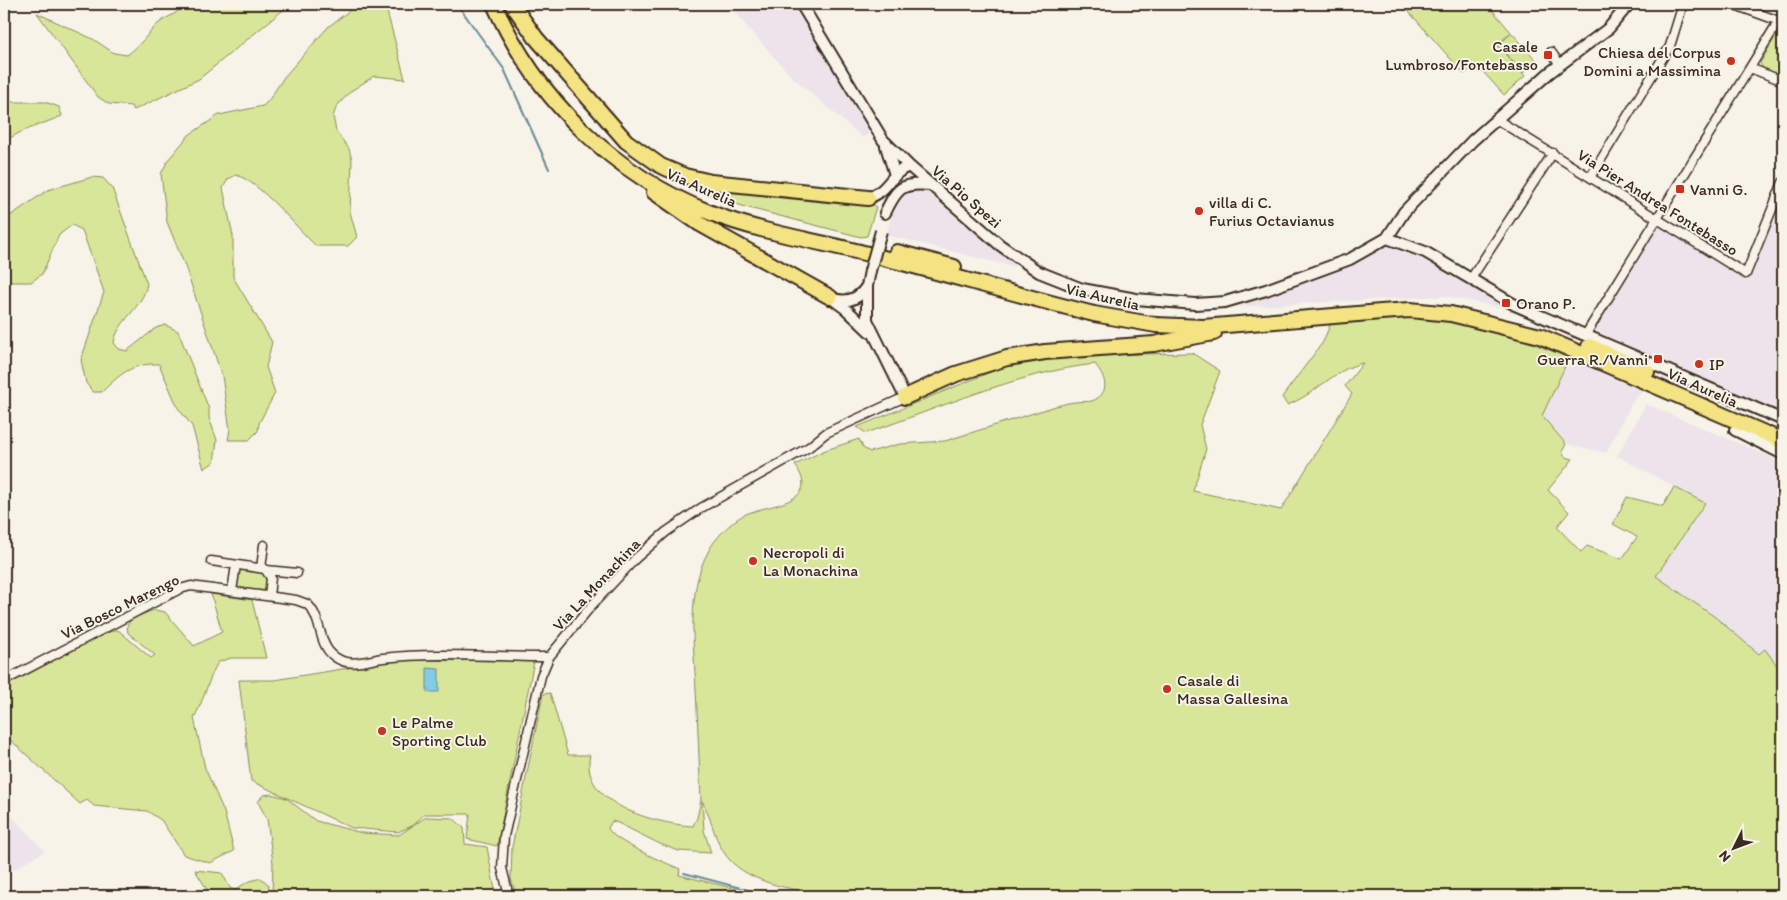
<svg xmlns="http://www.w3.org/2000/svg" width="1787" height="900" font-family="Itim,sans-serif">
	<rect width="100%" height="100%" fill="#f7f3e8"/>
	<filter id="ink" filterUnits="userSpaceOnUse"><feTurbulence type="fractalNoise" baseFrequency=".02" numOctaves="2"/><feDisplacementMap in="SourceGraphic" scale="10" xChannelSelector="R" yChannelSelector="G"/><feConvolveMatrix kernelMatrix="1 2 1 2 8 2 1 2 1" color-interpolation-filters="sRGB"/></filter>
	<g filter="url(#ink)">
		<path fill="#ede4eb" d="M727,4H792L828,57L873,130L863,138L791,76Z
			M924,189L1013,263L1014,267L886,235L895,204L900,196L906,191Z
			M1783,194V420L1594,337L1592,332L1658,225L1746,281L1753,273Z
			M1387,243L1465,280L1515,311L1445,296L1238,307L1360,262Z
			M1569,358L1642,386L1641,393L1633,401L1606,453L1566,444L1541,416Z
			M1646,404L1783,462V674L1765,649L1759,654L1715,617L1655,576L1704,503L1617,456Z
			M4,808L45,851L4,875Z"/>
		<path fill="#d8e699" stroke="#8a885c" d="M185,4H287L282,11L199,79L134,110L131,106L109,104L98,97L37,13L93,39L114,53L127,55C140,46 147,34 159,23C169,15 175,16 185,4Z
			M358,4H385L405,79L374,76L351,91L337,106L333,116L336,131L349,149L352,160L350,212L357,237L348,246H316C297,228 259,181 236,175L228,179L223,188L233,236V277L272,342L266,367L275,393L259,423L258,431L249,440H228L230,430L222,376L185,266L167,222L161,174L168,160L189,135L219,115L263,106L269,100L284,77L328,27Z
			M1402,4H1487L1511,32L1497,45L1525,76L1504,95L1476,64L1464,74Z
			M1783,24V78L1764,70L1760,63Z
			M1512,33L1537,61L1523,73L1498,45Z
			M4,102H45L59,107L62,116L21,132L4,141Z
			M92,177L103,178L112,188L147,284C143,308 117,321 114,343L119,349L127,351L156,328L165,325L178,331L209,409V418L217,440L214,462L204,469L192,426L178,408L159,364C132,363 120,374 102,392H93L86,383L81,360L104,292L82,230L72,225L59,235L42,274L31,282H4V220L48,190Z
			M701,184L872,204L876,207L867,236L861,237L745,207L700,191L698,188Z
			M1416,316L1461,322L1510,334L1569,358L1542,416L1566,444L1562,452L1565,457L1573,459L1548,490L1569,512L1557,527L1581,552L1587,546L1622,559L1637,537L1613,524L1627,497L1663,506L1674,487L1705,503L1656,576L1715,617L1759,654L1765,649L1783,674V896L827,894C794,891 741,882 723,851C713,835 711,816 702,801L704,830L711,853L679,851L660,844L618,823L612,821L608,828C612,841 666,863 680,869L679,875L765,896H517L511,879L512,847L543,694L550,693L568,755H590C579,804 656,824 693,826L697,818L701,800C699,763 698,726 696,690C694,645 686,592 708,552C714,539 730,523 742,516C765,503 824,506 795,465L823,451L859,439L863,448L870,452L900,444L945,441L1056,406C1062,405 1069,402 1076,402C1081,401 1088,402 1092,401C1112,393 1105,376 1095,364C1015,373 941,408 866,433L857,427L1015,362L1083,355L1192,353L1220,371L1200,425L1206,449L1193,491L1281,510L1352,394L1345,386L1363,363C1334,369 1315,395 1287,405L1282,397L1323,342L1330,325L1354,318Z
			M240,569L264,571L268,579L266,590L262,592L238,588L236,585Z
			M211,594L252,600L266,658H231L218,662C208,680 204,700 194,718L205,768L224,812L234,851L210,863L184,855L161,820L147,811L94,806L87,800L80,804L4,734V687L105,633L118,630L151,658L155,655L128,633L127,626L131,619L154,610L165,612L194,646L222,632Z
			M398,660L534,661L497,846L467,839L470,814H424L414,825L398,832L352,828L251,781L239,680H274Z
			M271,794L286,798L316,821L362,833L399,835L426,817L453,818L464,828L465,844L487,847L496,896H272L273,863L267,819L258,802L263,795Z
			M195,870L222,873L230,888L235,890L247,882L261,878L269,885L268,896H211Z"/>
		<path fill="#83cce4" stroke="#668b95" d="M427,668L439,669V692H427Z"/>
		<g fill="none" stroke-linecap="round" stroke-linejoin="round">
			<path stroke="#668b95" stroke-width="2" d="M457,4L504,69L549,169
				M684,873L771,896"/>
			<defs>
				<path id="street" d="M1732,4L1779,21
					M1551,52L1560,64
					M1750,68L1783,81
					M1496,119L1746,274L1783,182
					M1591,176L1670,46L1683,4
					M1472,277L1553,153
					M1586,334L1783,14
					M211,561L265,569L271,578L269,596
					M261,568L264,545
					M266,570L297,573
					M232,591L236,565
					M4,681L180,589L191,586L296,600L307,604C323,618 317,645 335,657C350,668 367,660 383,658C438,652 494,657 549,657
					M509,896L502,868L504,836L541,676L549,657L592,605L636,558L666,532L701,508L809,447L826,433L905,397"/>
				<path id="secondary" d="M801,4L883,140L909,166L1000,245L1039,272L1082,289L1136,299L1195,304L1225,302L1266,290L1350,259L1387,238L1404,212L1473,140L1549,73L1609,28L1629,4
					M886,146L895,175
					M868,198C889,191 891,172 909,166
					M885,213C897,188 902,182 930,185
					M1387,238L1425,252L1515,305L1783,420
					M870,271L867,286V320L905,397
					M830,297L846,309L870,332
					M834,299C848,303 859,299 867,286
					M1735,430L1783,454"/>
				<path id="highway" d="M494,4C536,99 614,175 711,213C759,232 817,241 868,254C943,273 1018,295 1094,314L1156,325L1203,327L1381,312L1410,310L1451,314L1540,336L1783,441
					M512,4L536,38L626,141L661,166L685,176L711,182L868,198
					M654,192L700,224L830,297
					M897,252L954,267
					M1589,346L1647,372
					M905,397L956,374L1007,358L1045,352L1154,344L1214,333"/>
			</defs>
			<use href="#street" stroke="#3b2a1e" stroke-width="11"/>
			<use href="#secondary" stroke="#3b2a1e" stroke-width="14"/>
			<use href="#highway" stroke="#3b2a1e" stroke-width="18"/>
			<use href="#street" stroke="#f7f3e8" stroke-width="8"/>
			<use href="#secondary" stroke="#f7f3e8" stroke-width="10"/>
			<use href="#highway" stroke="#f4e382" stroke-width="14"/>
			<defs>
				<path id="secondary-bridge" d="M870,271L881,231"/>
			</defs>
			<use href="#secondary-bridge" stroke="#3b2a1e" stroke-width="14" stroke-linecap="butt"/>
			<use href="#secondary-bridge" stroke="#f7f3e8" stroke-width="10"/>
		</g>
	</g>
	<g fill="#c8321e" stroke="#f7f3e8" stroke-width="2">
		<rect x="1543" y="50" width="10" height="10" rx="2.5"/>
		<circle cx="1731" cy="61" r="5"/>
		<rect x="1675" y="184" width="10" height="10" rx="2.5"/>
		<circle cx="1199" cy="211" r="5"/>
		<rect x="1501" y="298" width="10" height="10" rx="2.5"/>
		<rect x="1653" y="354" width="10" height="10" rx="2.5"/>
		<circle cx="1699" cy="364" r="5"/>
		<circle cx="753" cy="561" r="5"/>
		<circle cx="1167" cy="689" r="5"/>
		<circle cx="382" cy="731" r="5"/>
	</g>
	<g text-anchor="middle" stroke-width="4" stroke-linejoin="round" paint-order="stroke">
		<g font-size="16" fill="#3b2a1e" stroke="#f7f3e8" text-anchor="start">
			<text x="1538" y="52" text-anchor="end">Casale<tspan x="1538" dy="18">Lumbroso/Fontebasso</tspan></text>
			<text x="1721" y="58" text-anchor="end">Chiesa del Corpus<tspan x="1721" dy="18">Domini a Massimina</tspan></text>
			<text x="1690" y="195">Vanni G.</text>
			<text x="1209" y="208">villa di C.<tspan x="1209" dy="18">Furius Octavianus</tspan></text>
			<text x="1516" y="309">Orano P.</text>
			<text x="1648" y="365" text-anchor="end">Guerra R./Vanni</text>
			<text x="1709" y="370">IP</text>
			<text x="763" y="558">Necropoli di<tspan x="763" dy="18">La Monachina</tspan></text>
			<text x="1177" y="686">Casale di<tspan x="1177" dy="18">Massa Gallesina</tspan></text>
			<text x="392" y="728">Le Palme<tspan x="392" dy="18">Sporting Club</tspan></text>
		</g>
		<g font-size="16" fill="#3b2a1e" stroke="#f7f3e8">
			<text transform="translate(702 187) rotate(24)" y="6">Via Aurelia</text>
			<text transform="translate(967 196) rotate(41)" y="6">Via Pio Spezi</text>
			<text transform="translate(1658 202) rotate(32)" y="6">Via Pier Andrea Fontebasso</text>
			<text transform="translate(1103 296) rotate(13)" y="6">Via Aurelia</text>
			<text transform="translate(1703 387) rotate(24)" y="6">Via Aurelia</text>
			<text transform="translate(596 584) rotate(-47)" y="6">Via La Monachina</text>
			<text transform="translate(120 606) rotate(-26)" y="6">Via Bosco Marengo</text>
		</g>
	</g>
	<rect width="1787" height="900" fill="none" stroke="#f7f3e8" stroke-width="20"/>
	<rect x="10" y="10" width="1767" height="880" fill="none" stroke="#3b2a1e" stroke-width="2" filter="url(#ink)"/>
	<g transform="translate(1734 848) rotate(228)" stroke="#f7f3e8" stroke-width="4" paint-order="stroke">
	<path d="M0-4L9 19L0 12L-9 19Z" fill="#3b2a1e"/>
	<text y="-8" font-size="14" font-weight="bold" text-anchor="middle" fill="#3b2a1e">N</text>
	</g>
</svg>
